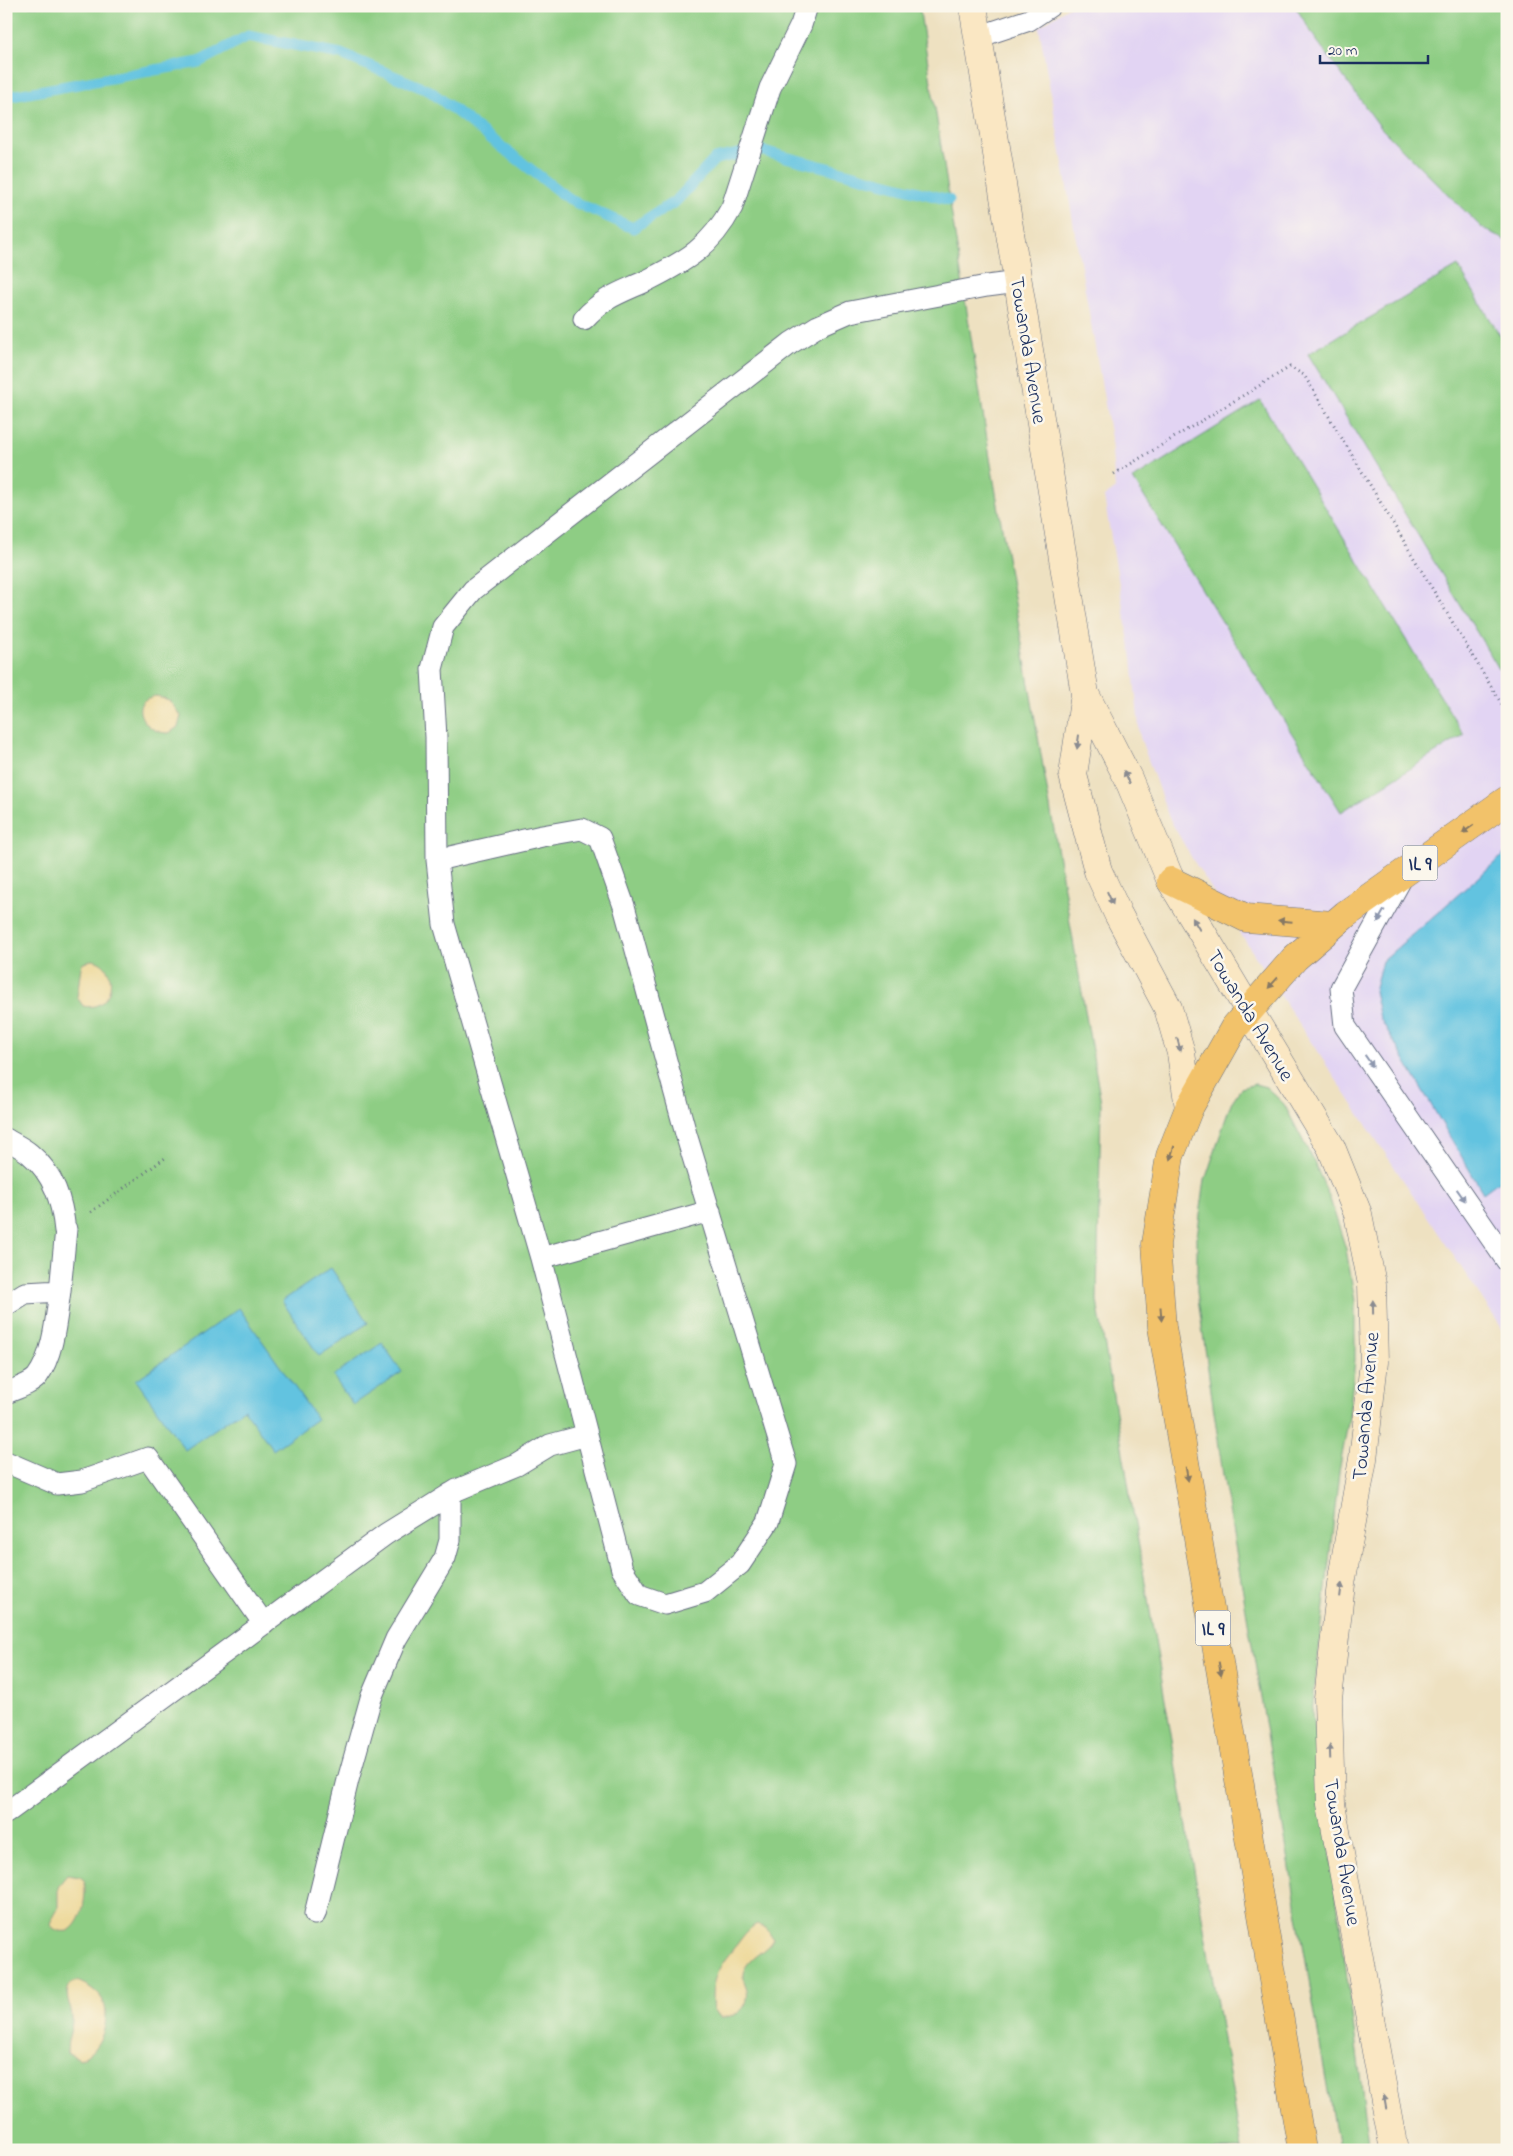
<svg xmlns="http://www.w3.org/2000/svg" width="1513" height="2156" font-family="'Indie Flower',sans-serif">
	<rect width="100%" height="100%" fill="#fbf7ec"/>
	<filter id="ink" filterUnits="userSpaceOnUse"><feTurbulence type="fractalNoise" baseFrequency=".02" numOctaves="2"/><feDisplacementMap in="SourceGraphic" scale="10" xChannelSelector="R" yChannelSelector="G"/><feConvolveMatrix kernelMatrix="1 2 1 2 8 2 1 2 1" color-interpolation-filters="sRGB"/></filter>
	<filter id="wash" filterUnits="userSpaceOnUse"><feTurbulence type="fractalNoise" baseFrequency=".0096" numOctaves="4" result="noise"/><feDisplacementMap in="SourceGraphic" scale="20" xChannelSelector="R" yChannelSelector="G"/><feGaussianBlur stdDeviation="1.12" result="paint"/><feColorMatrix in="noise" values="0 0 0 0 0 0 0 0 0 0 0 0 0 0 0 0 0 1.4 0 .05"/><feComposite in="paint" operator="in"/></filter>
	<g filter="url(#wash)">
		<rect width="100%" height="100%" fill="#eee1c1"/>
		<path fill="#e2d4f3" d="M1070,6H1507V1336L1299,1024L1193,860L1169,818L1140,737L1132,659L1104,497L1115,489L1111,438L1039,27Z"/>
		<path fill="#8ecd84" stroke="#547e71" d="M6,6H919L990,458L1101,1103L1097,1301L1242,2150H6Z
			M1295,6H1507V241L1481,227L1381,128L1315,38Z
			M1458,266L1507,347V682L1308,354Z
			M1260,400L1464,735L1341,812L1133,479Z
			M1255,1084L1266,1087L1284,1104L1313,1160L1329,1196L1346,1249L1355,1301V1360L1349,1417L1339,1472L1312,1713L1370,2150H1338L1223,1475L1197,1292V1236L1205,1180L1231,1103L1241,1088Z"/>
		<path fill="#eeda9e" stroke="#84847e" d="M157,696L169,700L181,716L178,727L169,733C143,734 125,699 157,696Z
			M91,960C120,962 116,1013 83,1006L77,997L81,967L82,964Z
			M67,1875L80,1877L84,1880C87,1895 83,1923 68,1931C61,1932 53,1931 50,1923L58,1909V1886Z
			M757,1924L766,1928L773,1939C767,1951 752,1955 745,1968C740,1977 745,1981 747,1990C750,2007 737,2018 721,2017L713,2011C709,1979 719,1966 738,1943C743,1936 749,1928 757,1924Z
			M77,1981C87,1985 96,1990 102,1999C113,2018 100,2052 80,2059L68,2053C65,2041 73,2030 72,2017C71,2004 62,1994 72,1982Z"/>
		<path fill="#62c3e0" stroke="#3e799f" d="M1507,852V1175L1483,1193L1380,1018L1374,991L1382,961Z
			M331,1268L368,1323L319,1356L282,1301Z
			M239,1308L317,1419L273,1450L244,1409L185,1450L136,1380Z
			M382,1343L402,1372L353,1405L333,1376Z"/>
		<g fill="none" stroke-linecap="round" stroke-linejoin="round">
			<path stroke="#62c3e0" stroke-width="11" d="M6,97L199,62L248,36L341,54L430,91L570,200L633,228L676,201L715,159L759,150L949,200"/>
		</g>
	</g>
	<g filter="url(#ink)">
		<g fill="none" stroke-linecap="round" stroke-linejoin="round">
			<defs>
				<path id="service" d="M978,37L1029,20L1050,6
					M584,319C604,297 620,293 646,281C686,261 711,247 732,207L770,88L801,25L807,6
					M437,860L542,836L582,829L600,838L624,906L686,1134L786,1464L768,1522L740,1564L705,1592L665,1604L639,1595L622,1569L541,1258L444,924L437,860L436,737L432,669L443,627L473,590L791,343L818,326L850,312L987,286L1018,282
					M1404,874L1341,988L1345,1026L1507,1261
					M6,1139C14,1144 23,1148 30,1154C54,1174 62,1201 65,1231
					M541,1258L710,1211
					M6,1305L25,1293L60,1291L66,1229
					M6,1393C15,1389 31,1384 37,1377C54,1354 56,1318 60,1291
					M6,1462L57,1484L82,1481L148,1458L264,1624
					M6,1813L386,1534L457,1490L517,1465L550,1445L587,1435
					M315,1914L348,1780L371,1698L396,1639L445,1558L450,1540V1494"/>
				<path id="secondary" d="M973,6L1085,694L1073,775L1098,871L1118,914L1168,1008L1181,1053L1189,1108
					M1085,694L1128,778L1171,881L1331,1147L1358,1214L1372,1284L1374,1362L1363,1459L1341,1584L1328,1699L1331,1804L1394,2150"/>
				<path id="primary" d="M1171,881L1246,918L1333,925
					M1302,2150L1162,1327L1156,1244L1170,1156L1189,1108L1234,1028L1295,958L1346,914L1507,800"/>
			</defs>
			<use href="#service" stroke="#656d81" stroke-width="23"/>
			<use href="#secondary" stroke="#656d81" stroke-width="29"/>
			<use href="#primary" stroke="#656d81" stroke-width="29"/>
			<path stroke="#656d81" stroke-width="3" stroke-dasharray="1 4" stroke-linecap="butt" d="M1114,474L1290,367L1304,375L1507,713
				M91,1212L165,1158"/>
			<use href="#service" stroke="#fff" stroke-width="21"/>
			<use href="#secondary" stroke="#fae7c3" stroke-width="28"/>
			<use href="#primary" stroke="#f2c26a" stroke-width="28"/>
		</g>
		<defs><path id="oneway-solid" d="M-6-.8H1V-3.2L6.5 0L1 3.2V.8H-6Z" transform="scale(1.25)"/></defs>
		<g fill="#8a8b90">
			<use href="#oneway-solid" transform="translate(1078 742) rotate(98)"/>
			<use href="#oneway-solid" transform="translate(1127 777) rotate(-115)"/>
			<use href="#oneway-solid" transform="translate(1110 898) rotate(66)"/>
			<use href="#oneway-solid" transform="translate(1196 924) rotate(-120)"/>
			<use href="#oneway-solid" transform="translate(1179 1045) rotate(75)"/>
			<use href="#oneway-solid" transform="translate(1373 1307) rotate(-91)"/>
			<use href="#oneway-solid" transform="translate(1341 1590) rotate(-83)"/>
			<use href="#oneway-solid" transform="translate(1330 1752) rotate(-92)"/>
			<use href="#oneway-solid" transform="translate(1385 2102) rotate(-100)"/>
		</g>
		<g fill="#867864">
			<use href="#oneway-solid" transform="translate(1468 829) rotate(144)"/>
			<use href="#oneway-solid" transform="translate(1285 921) rotate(-175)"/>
			<use href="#oneway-solid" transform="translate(1273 983) rotate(132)"/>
			<use href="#oneway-solid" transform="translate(1172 1153) rotate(108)"/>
			<use href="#oneway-solid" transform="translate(1161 1314) rotate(86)"/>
			<use href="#oneway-solid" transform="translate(1187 1474) rotate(80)"/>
			<use href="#oneway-solid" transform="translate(1220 1669) rotate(80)"/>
		</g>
		<g fill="#8d97ae">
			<use href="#oneway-solid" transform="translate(1381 916) rotate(119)"/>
			<use href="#oneway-solid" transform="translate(1369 1061) rotate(55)"/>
			<use href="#oneway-solid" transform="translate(1461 1195) rotate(55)"/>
		</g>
	</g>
	<g text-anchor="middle" stroke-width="5" stroke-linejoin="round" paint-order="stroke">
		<g fill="#fbf7ec" stroke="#5e6b89" stroke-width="1">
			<rect x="1402.5" y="845.5" width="35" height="35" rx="4"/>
			<rect x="1195.5" y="1610.5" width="35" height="35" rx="4"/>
		</g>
		<g font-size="20" font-weight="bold" fill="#1b2f5e">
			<text x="1420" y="870">IL 9</text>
			<text x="1213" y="1635">IL 9</text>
		</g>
		<g font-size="21" fill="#1b2f5e" stroke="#fbf7ec">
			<text transform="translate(1029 350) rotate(81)" y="7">Towanda Avenue</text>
			<text transform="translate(1251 1015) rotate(59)" y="7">Towanda Avenue</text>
			<text transform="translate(1365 1406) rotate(-85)" y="7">Towanda Avenue</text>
			<text transform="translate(1343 1852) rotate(81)" y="7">Towanda Avenue</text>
		</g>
	</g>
	<rect width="1513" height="2156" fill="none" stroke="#fbf7ec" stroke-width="25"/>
	<path d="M1320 55v8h108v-8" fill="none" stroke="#1b2f5e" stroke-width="2.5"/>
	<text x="1328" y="55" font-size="15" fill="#1b2f5e" stroke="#fbf7ec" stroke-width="4" paint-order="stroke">20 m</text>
</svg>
